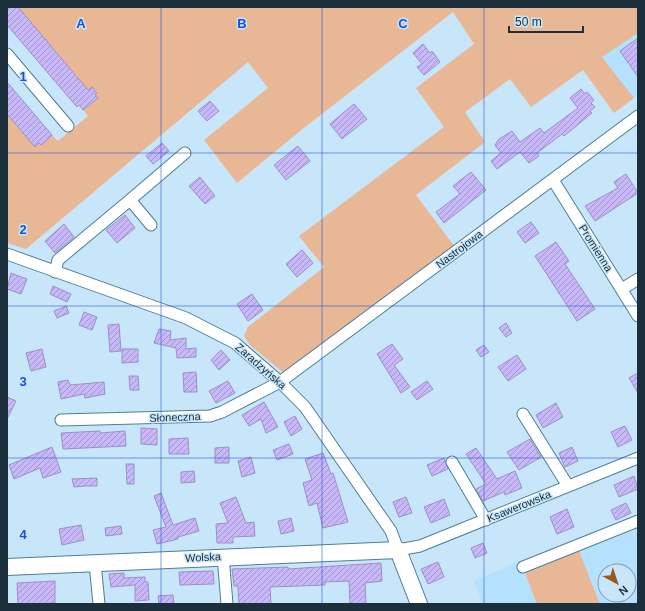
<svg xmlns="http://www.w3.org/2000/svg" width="645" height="611" font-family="Arial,sans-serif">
	<defs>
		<pattern id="building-hatch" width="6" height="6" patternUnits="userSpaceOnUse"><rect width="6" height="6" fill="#c9b7fb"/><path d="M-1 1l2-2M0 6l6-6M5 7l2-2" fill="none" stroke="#a295cc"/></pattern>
	</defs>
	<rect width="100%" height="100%" fill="#c8e6f9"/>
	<path fill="#b3e1fe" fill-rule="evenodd" d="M638,33V95L634,98L601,57Z
		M638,529V604H600L579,551ZM605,571H629V595H605Z
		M520,561L537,604H483L474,581Z"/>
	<path fill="#e8b795" d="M16,7H638V33L602,57L634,98L614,113L583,70L531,107L510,79L465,112L485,142L416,195L455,247L286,375L250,345L244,336L248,327L324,267L299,236L444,127L416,88L474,44L453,12L300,131L237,183L204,140L268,88L248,62L26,249L7,243V111L35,146L39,143L41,145L52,135L58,141L88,116L83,110L98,98L95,94L97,92L92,87L88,90L83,84L82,85L76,79L78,77L68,66L66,67L63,60Z
		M579,551L600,604H537L525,573Z"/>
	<path fill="url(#building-hatch)" stroke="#9c90be" d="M7,7H18L88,90L92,87L97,93L95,94L98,98L83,110L79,105L77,107L7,25Z
		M638,38V77L620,51Z
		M423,44L430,53L432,51L440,62L424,75L417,67L422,64L413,53Z
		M7,82L52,135L41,145L39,143L35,147L7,114Z
		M581,89L585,94L587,92L594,100L591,103L595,107L590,111L592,113L564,136L562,134L537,153L539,156L529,163L520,152L497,169L491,161L501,153L495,145L499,139L512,131L520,142L540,128L544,133L578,108L570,98Z
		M210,101L219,111L207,121L198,111Z
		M354,104L367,119L342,139L330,124Z
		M162,143L169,151L153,164L146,156Z
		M298,146L310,161L286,180L274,165Z
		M471,172L486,190L444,223L436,212L460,194L453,186Z
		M626,174L638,193L595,221L585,206L618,188L614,182Z
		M200,177L215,196L205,204L189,186Z
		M125,215L135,228L117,243L106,230Z
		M531,222L539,233L525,243L517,232Z
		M64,224L74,237L55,253L45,241Z
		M556,242L569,261L565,264L595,309L577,321L535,256Z
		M302,250L313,263L297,277L286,264Z
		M11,273L27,279L21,294L7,289Z
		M53,286L71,294L67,302L50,294Z
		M252,294L263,310L248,321L237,304Z
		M66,306L69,313L57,318L54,311Z
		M84,312L97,317L92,330L79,325Z
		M506,323L512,333L506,337L499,328Z
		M119,324L121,351L110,352L108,325Z
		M159,329L171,331L170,340L186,338V349L196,348V357L177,358L176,348L154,343Z
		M392,344L403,359L394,365L410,387L401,393L377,354Z
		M484,345L489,352L481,357L476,350Z
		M42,349L46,367L31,371L26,353Z
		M122,349H138V362L122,363Z
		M221,350L230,360L219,370L211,360Z
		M517,355L526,369L508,381L498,367Z
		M196,372L197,392H184L183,373Z
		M638,373V393L629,378Z
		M129,376H138L139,390H130Z
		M68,380L70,385L104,382L105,394L85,398L84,394L61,399L58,382Z
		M228,381L235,393L216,403L209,391Z
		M427,381L433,389L417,400L411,392Z
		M7,397L16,401L7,419Z
		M264,402L278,427L266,433L261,419L249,426L242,415Z
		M556,403L563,417L543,428L536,415Z
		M295,416L302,429L291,436L284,422Z
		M625,426L632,440L618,447L611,432Z
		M141,428L157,429V445L141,444Z
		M100,431V433L125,431L126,446L63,449L61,433Z
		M188,438L189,454H169V439Z
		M530,439L541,457L519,470L507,452Z
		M289,444L293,454L277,460L273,450Z
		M52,447L61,472L43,478L40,468L14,479L9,465Z
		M229,447V463H215V448Z
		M572,447L578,461L565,467L559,453Z
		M476,448L497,479L515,471L522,488L505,495L504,492L483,501L476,489L486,484L466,454Z
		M323,453L331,474L333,473L348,522L323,528L317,503L309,506L303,483L312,480L305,459Z
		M251,457L255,473L242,477L238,461Z
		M444,458L448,469L432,476L427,465Z
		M126,464H134V484H127Z
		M194,471L195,482L181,483V472Z
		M634,476L638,489L619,497L614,485Z
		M97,478V486H85L74,487L72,479Z
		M161,493L173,525L195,518L199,531L178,537V539L157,544L153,530L166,527L154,496Z
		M236,497L246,523L254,522L255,536L233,537V543H217L216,524L228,523L220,503Z
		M406,497L412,513L399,517L393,502Z
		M444,499L450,515L431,523L424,507Z
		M626,503L631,513L616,520L611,510Z
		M567,509L574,527L557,534L550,517Z
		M291,518L294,531L281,534L278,521Z
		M81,525L84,540L62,545L59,529Z
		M121,526L122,534L106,536L105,528Z
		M483,543L487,553L475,558L471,548Z
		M438,562L444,577L428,584L421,569Z
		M381,563L382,581L365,583L366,604H350L349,581L325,582V585L270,587L271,604H239L238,586H234L232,569L288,567V569Z
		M213,571L214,584L180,585L179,572Z
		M124,573V578L145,577V582H148L149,600L135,601V585L111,587L109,574Z
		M55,581V603L18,604L17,583Z
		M173,595L174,604H159L158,596Z"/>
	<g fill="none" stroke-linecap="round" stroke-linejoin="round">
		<defs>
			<path id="street" d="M7,54L68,126
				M553,180L638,316
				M130,200L185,153
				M7,254L186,318L235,343L280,382L305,407L391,531L398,550L420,546L638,458
				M55,272L58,260L130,200L151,225
				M622,289L638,279
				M523,414L568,486
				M61,420L210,416L222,412L280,382L638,116
				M452,462L486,520
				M223,556L227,604
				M95,563L99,604
				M523,567L638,521"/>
			<path id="secondary" d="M7,567L398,550L419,604"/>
		</defs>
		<use href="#street" stroke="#4e7d9a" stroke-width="13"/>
		<use href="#secondary" stroke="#4e7d9a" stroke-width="18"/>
		<use href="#street" stroke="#fff" stroke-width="11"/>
		<use href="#secondary" stroke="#fff" stroke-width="16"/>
	</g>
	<path fill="none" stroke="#1d4ed8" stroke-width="1" stroke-opacity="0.55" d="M161,7V604M322,7V604M484,7V604M7,153H638M7,306H638M7,458H638"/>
	<g text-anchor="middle" stroke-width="3" stroke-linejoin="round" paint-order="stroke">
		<g font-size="11" fill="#1b2f3c" stroke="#c8e6f9">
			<text transform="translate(596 248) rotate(58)" y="4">Promienna</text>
			<text transform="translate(459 249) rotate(-37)" y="4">Nastrojowa</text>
			<text transform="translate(261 366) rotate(41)" y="4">Zaradzyńska</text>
			<text transform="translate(175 417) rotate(-2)" y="4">Słoneczna</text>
			<text transform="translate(519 506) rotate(-22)" y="4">Ksawerowska</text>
			<text transform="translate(203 557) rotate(-3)" y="4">Wolska</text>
		</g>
	</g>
	<g font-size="13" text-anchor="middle" font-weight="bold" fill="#1d4ed8" stroke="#c8e6f9" stroke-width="3" stroke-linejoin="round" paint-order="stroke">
		<text x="81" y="28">A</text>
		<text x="242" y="28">B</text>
		<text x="403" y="28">C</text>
		<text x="23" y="81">1</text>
		<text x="23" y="234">2</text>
		<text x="23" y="386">3</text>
		<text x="23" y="539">4</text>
	</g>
	<rect width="645" height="611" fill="none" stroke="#1b2f3c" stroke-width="16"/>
	<g transform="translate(617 583) rotate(140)"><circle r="19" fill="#c8e6f9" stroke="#839dad"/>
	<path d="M0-3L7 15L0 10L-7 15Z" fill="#995924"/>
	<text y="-6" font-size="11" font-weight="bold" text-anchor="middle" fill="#1b2f3c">N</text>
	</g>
	<path d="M509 26v6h74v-6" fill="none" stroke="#1b2f3c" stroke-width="2"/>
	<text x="515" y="26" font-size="12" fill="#1b2f3c" stroke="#c8e6f9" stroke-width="3" paint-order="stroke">50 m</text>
</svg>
